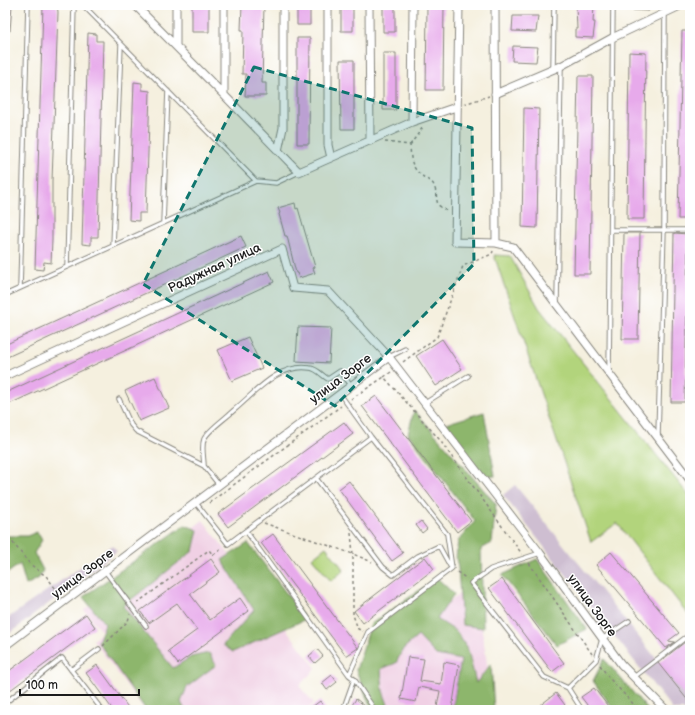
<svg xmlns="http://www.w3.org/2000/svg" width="695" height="715" font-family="'Balsamiq Sans',sans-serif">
	<rect width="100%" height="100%" fill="#fff"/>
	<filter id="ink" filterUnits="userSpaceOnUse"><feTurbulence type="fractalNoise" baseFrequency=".025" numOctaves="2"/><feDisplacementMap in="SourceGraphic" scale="8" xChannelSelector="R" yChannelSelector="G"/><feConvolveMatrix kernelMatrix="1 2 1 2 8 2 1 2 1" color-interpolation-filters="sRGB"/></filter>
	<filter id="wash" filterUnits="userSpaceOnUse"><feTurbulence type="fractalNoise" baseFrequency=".012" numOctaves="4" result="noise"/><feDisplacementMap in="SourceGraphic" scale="16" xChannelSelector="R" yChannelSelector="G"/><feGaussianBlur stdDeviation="0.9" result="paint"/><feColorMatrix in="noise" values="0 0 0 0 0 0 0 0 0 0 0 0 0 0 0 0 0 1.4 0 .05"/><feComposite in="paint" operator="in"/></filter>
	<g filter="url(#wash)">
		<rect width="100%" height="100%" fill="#f5f0df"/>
		<path fill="#f0d0e4" d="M203,520L316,668L299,686L314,703L306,710H145L93,640L102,632L84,610Z
			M466,589L480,617L494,710H381L367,665Z"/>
		<path fill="#cebed1" d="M515,485L690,700V710H673L503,495Z
			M112,545L117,551L5,637V620Z"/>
		<path fill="#b2d47c" stroke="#67784c" d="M494,255L510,256L539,308L690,497V617L617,523L591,542Z
			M326,547L344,570L331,581L312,558Z"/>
		<path fill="#8db66c" stroke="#546944" d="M414,410L496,504L492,543L481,549L483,628L462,625L458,568L456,558L458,541L475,521L408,434Z
			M484,412L495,476L480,477L445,424Z
			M185,525L198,530L193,551L123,606L173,668L191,657L209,653L216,665L187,687L181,702L185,710H146L98,642L105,624L83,597Z
			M37,532L42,540L34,553L43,570L39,578L26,585L20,564L5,575V538L8,536H27Z
			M248,543L306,619L233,652L223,645L254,610L222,560Z
			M537,559L587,629L557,645L502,575Z
			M437,578L454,594L437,619L457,632L468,650L476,683L491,664L494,710H452L461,660L436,655L418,636L403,649L396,663L381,669L383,691L390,710H373L368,701L356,670L371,624Z
			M604,659L648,710H614L593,681Z"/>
		<g id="blocks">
			<path fill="#e7aaeb" d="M5,5H12L10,31H5Z
				M43,5H57L58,12L52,181V240L51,263L44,262L43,270L35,269Z
				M192,5H209V32H192Z
				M242,5H264L262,83H266V96H245L246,74H242L243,30H241Z
				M297,5H310V25H297Z
				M341,5H353V31H341Z
				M383,5H395V32H383Z
				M427,5H444L443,90H426Z
				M577,5H594L593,22H595L593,38L575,37V29H577L576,6Z
				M628,5H649V11L628,10Z
				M513,16H538L536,32L512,31Z
				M682,31H690V219H678Z
				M88,33L96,34V41H103L98,237H91V245L82,244Z
				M297,38H310L309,144H297Z
				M513,46L538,47L536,62L512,61Z
				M629,52L646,53L644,219H627Z
				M383,53H396V110H383Z
				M340,60H354V129H341Z
				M578,76H593L590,274H574Z
				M134,82L142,83V90L150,91L146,213H139V221L129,220Z
				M524,108L539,109L537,228L522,227Z
				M295,203L296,209L298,208L315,267L313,268L315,273L299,278L297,273H296L287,236H285L279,214L280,213L278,208Z
				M624,233H640L638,339H622Z
				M674,233L688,234L685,402H671Z
				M241,236L246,247L5,358V345L13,341Z
				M269,271L274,282L5,406V393Z
				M298,327L331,328L329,363L296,361Z
				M248,337L262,368L232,381L218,350Z
				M442,339L462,369L436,386L416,356Z
				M155,377L169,408L139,421L125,391Z
				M376,396L471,521L457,532L362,406Z
				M344,422L353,434L228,527L218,514Z
				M349,481L403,553L392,561L339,489Z
				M421,521L427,529L422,533L416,525Z
				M273,534L358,648L346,656L261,543Z
				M611,552L679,633L668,641L675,642L666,648L596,565Z
				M425,557L434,569L363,623L354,611Z
				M211,559L220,572L190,594L210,620L240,598L249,611L178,664L168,651L197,630L177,603L149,623L140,611Z
				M502,579L564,663L552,672L489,588Z
				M86,614L95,627L5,694V674Z
				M685,642L690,643V665L687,667L690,671V703L658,663Z
				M317,649L323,656L315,663L309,656Z
				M408,657L424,659L420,681L441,684L444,662L459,665L452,709L437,707L440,691L419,687L416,702L401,699Z
				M97,665L130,710H113L86,673Z
				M332,675L337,682L327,690L322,683Z
				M594,688L611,710H591L581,697Z
				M556,693L565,705L558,710H534Z
				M356,699L365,706L362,710H357L352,705Z
				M320,701L326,710H308Z"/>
		</g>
	</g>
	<g filter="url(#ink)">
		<use href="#blocks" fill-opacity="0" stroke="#88867e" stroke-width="1"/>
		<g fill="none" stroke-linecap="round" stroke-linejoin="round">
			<defs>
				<path id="lane" d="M83,5L256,181
					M553,68L554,5
					M163,223L168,91
					M611,230H690
					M113,246L121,45
					M67,267L74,5
					M20,288L28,5
					M5,295L256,181L276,183L299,172
					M557,302L561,66
					M389,357L405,349
					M609,372L613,5
					M340,394L371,437L447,534L452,568L368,632L349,675
					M119,399L131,425L136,431L204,466L219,485
					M425,403L468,376
					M658,435L664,229L665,5
					M204,466C204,458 201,447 204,439C208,430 226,418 233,411C255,393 278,363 310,368C316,368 323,376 328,379L340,371L351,385
					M316,478L383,567L393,575L418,556L439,546L450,566
					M196,503L228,544L371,437
					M246,531L349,675L354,679L343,710
					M540,553L491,569L471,583L544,677L568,688
					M105,571L146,626
					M71,670L99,649
					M634,677L685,638L690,639
					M354,679L375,710
					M5,703L62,658L102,710
					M582,710L568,688L596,660L602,639L629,621"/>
				<path id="street" d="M135,5L224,95
					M224,5V95L299,172L412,122L456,107
					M328,5V145L331,158
					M369,5L370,141
					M459,5L455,242L496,243L513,247L690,480
					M495,5L496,243
					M176,46V5
					M495,94L561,66L612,38L682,5
					M412,122L413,5
					M278,151L283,128V5
					M5,376L282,249L293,288L328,291L389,357L540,553L621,664L666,710
					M5,646L389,357"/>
			</defs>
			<use href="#lane" stroke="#88867e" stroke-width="5.5"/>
			<use href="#street" stroke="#88867e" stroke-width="9"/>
			<path stroke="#88867e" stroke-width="1.5" stroke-dasharray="3 3" stroke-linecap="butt" d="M464,104L489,96
				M385,142L410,145C411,162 411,168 425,178C428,180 433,182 434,186C437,192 436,199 438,205L448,212
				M410,145L423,127
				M403,362L437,337L463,266L492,254L493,251
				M384,377L391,372
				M351,399L384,377L439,439L522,554
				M209,503L341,406
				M264,523L353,554L372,562
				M5,533L30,564L47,577L60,595
				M351,533L353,554V615L358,629L363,631
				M529,563L592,654
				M457,572L467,579
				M137,603L209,550L213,555L223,548
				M103,646L128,621L130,614
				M600,665L609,678L639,710"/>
			<use href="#lane" stroke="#fff" stroke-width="3.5"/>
			<use href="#street" stroke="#fff" stroke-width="7"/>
		</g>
	</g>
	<path fill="#0f766e" fill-opacity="0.2" stroke="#0f766e" stroke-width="3" stroke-dasharray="8 5" stroke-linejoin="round" d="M254,67L472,128L474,264L335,406L143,284Z"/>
	<g text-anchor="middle" stroke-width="3" stroke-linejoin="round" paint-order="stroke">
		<g font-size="13" fill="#1c1c1c" stroke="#fff">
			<text transform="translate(214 267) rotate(-25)" y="5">Радужная улица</text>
			<text transform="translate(340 378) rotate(-37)" y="5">улица Зорге</text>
			<text transform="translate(82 573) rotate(-37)" y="5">улица Зорге</text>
			<text transform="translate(593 605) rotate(54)" y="5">улица Зорге</text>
		</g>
	</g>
	<rect width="695" height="715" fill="none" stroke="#fff" stroke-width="20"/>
	<path d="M20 689v6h119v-6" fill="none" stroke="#1c1c1c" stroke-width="2"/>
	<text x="26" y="689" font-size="12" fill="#1c1c1c" stroke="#ffffff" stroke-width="3" paint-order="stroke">100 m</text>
</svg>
